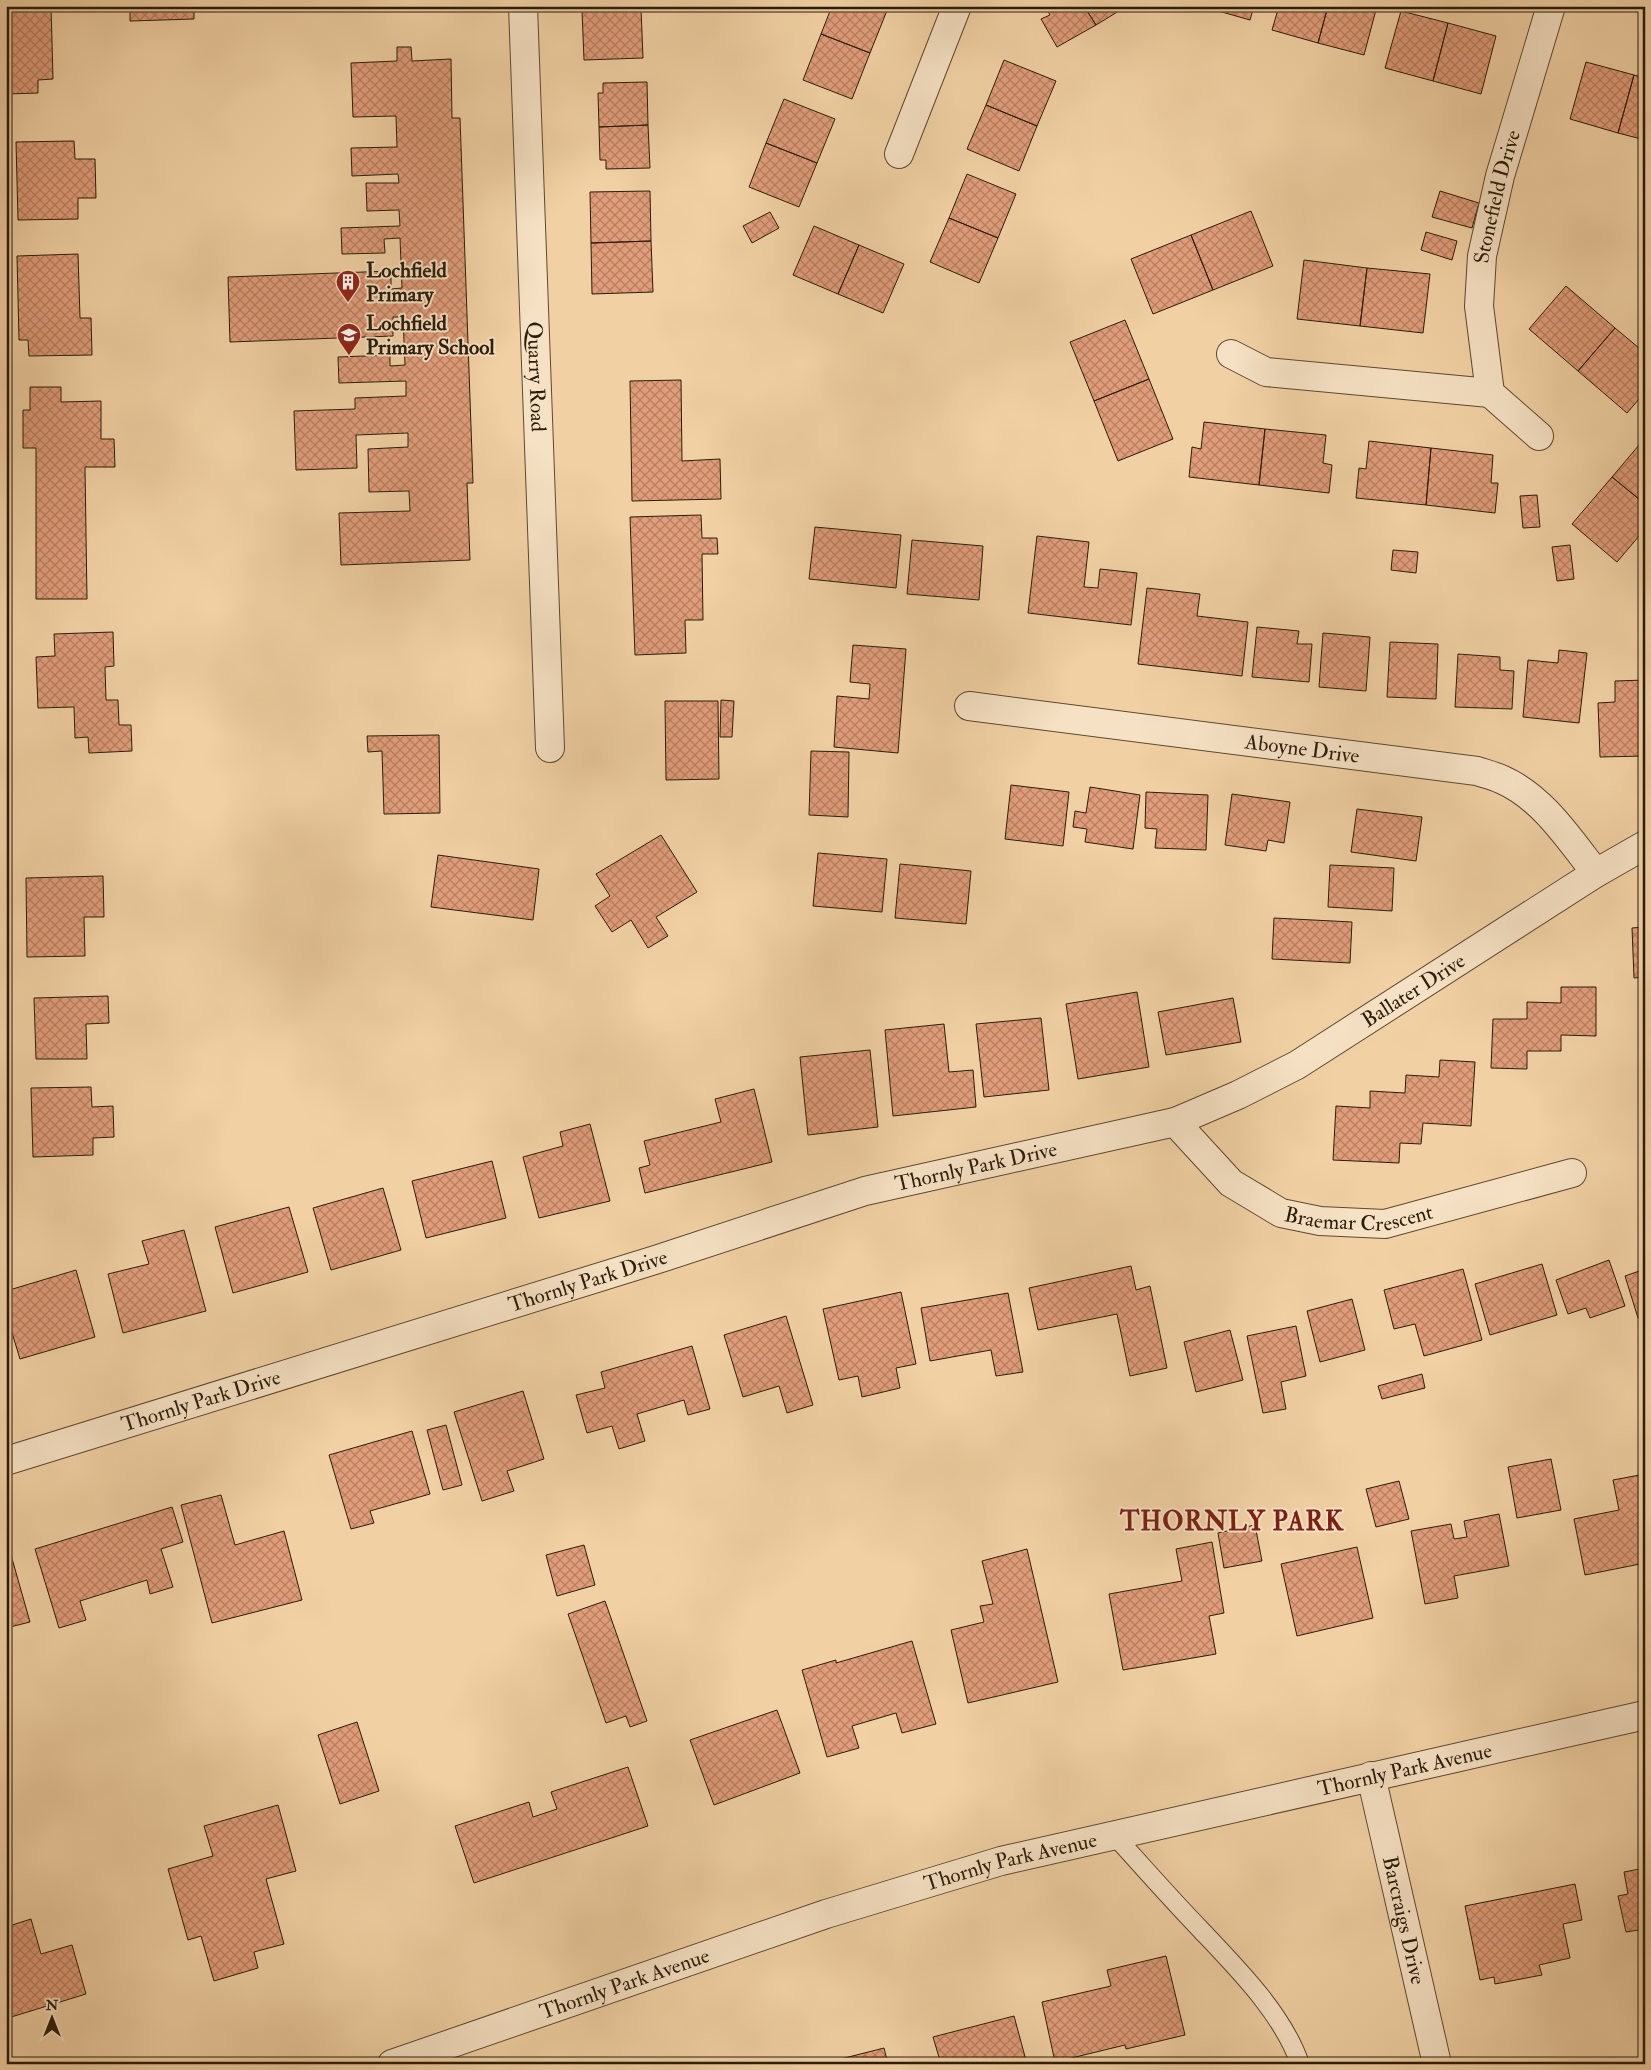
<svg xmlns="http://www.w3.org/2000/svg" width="1651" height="2070" font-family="'IM FELL Double Pica',serif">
	<defs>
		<pattern id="building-cross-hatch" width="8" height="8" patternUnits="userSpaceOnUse" patternTransform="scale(1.25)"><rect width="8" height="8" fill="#e19d7a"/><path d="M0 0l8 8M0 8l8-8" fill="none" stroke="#b77f62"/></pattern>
	</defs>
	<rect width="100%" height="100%" fill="#f1d1a4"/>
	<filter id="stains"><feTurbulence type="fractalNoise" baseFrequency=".004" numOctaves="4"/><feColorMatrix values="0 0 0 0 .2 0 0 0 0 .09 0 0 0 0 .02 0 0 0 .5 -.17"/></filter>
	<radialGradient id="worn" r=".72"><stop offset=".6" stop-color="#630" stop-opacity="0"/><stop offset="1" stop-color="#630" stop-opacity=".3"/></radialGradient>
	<path fill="url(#building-cross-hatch)" stroke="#2a1c0a" d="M6,6H51L53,79L38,80V93L6,94Z
		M130,6H194V19L130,21Z
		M582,6H641V9L582,11Z
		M832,6H883L888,8L870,53L821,34Z
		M1045,6H1084L1096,25L1057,47L1041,19L1050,15Z
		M1084,6H1127L1096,25Z
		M1201,6H1254L1250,20Z
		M1279,6H1328L1318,43L1272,30Z
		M1328,6H1377L1364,55L1318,43Z
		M641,9L643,58L584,60L582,11Z
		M1401,11L1448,23L1433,81L1385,68Z
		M1448,23L1496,36L1481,94L1433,81Z
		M821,34L870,53L852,99L803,80Z
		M397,47H411L412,61L451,59L452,118H460L473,483H467L470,560L341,565L339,513L410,511L409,491L369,492L368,449L408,447V433L356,435L357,468L296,470L294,411L355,409V398L406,396V381L339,383L338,357L390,355V366L405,365L403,317H393V336L230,342L228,277L391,271V289L402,288L400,238L384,239L385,253L342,254L341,228L400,226L399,210L367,211L366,183H399L398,174L352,176L351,148L397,147L396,116L353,117L351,63L397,61Z
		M1004,60L1056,81L1037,126L986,105Z
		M1586,62L1634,75L1618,133L1570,119Z
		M1634,75L1645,78V140L1618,133Z
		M647,82L648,125L599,127L598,93H603V83Z
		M784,99L835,119L817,163L766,143Z
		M986,105L1037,126L1019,171L967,149Z
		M648,125L650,168L606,169V160H600L599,127Z
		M74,141L75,159H95L96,198H78V219L18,220L16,142Z
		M766,143L817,163L799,207L749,187Z
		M967,174L1016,194L998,238L949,218Z
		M650,191L651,241L591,243L590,192Z
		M1440,191L1479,203L1472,228L1432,217Z
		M1251,211L1273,266L1213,290L1191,235Z
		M770,212L779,228L752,243L743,226Z
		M949,218L998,238L979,283L930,262Z
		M814,226L859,245L838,294L793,275Z
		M1426,232L1457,241L1452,260L1421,250Z
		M1191,235L1213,290L1153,314L1131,259Z
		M651,241L653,292L592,294L591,243Z
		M859,245L904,264L883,313L838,294Z
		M78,254L80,318H91L92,355L29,356L28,340H19L17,256Z
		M1304,260L1367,268L1360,326L1297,319Z
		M1367,268L1430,274L1423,333L1360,326Z
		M1566,286L1615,328L1578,371L1529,329Z
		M1125,320L1149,379L1094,401L1070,342Z
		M1615,328L1645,353V392L1627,413L1578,371Z
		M1149,379L1173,439L1118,461L1094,401Z
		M681,380L682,461L720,459L721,499L632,501L630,381Z
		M30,387H61V402L101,401V439H114L115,467H85L87,599H36V448H23V410H30Z
		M1204,422L1265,429L1259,485L1189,477L1192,447L1201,449Z
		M1265,429L1326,435L1323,463L1332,465L1329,493L1259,485Z
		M1645,438V504L1612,477Z
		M1369,441L1431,448L1426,505L1356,498L1359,468L1366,469Z
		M1431,448L1493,455L1491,483H1498L1495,513L1426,505Z
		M1612,477L1645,504V529L1617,562L1572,524Z
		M1537,495L1540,527L1523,528L1520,496Z
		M701,515L702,538H717L718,554H702L703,620H685L686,653L635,655L630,517Z
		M815,527L901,535L896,588L809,579Z
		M1037,536L1089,542L1084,587L1098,588L1100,569L1137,573L1131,625L1028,613Z
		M912,540L983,546L979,600L907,594Z
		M1570,545L1574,579L1557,581L1552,547Z
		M1393,550L1418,552L1416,573L1391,570Z
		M1147,588L1200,594L1197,616L1248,622L1242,676L1138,664Z
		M1257,627L1299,631L1297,644H1312L1309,682L1252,677Z
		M113,632L114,666L105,667L106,700H118L119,725H131L132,751L89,753L88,737L75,738L74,707L38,708L36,657L55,656L54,634Z
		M1323,633L1370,637L1366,691L1319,687Z
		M1390,642L1438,644L1436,699L1387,697Z
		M853,645L906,649L898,753L834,747L837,696L869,699L870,684L850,682Z
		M1559,650L1587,653L1579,723L1523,717L1528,660L1558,663Z
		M1458,654L1500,657V670L1514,671L1512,709L1455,707Z
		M1645,680V756L1600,757L1598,703L1615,702V681Z
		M721,700L734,701L732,737H720Z
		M665,701H718L719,779L666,780Z
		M439,735L440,813L384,814L382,751L368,752L367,736Z
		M811,751L849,752L848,817L809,815Z
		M1011,785L1069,792L1063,846L1005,839Z
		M1090,787L1140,795L1133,849L1085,842L1087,829L1073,827L1075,811L1086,813Z
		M1146,792L1208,795L1206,850L1155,848L1157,829L1145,828Z
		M1232,794L1290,802L1284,843L1268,840L1266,851L1225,845Z
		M1357,809L1422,817L1416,861L1351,852Z
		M661,835L697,892L656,917L668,936L648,948L631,920L612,932L595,906L610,896L596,874Z
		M818,853L887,859L882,912L813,906Z
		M438,855L539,869L533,920L431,907Z
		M900,864L971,871L966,924L895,918Z
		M1330,865L1394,868L1392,911L1328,907Z
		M103,876L104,917H84L85,956L27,957L26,878Z
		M1274,918L1352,922L1350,963L1272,959Z
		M1645,927V977L1634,978L1632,928Z
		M1561,987H1596V1036L1561,1035V1051H1527V1069L1491,1068L1493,1019H1527V1002L1561,1003Z
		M1137,992L1149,1067L1078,1079L1066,1004Z
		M108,996L109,1023L86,1024L87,1059H36L34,998Z
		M1233,998L1241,1042L1166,1055L1158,1012Z
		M1041,1018L1049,1090L984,1097L976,1024Z
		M944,1024L949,1072L973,1070L976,1107L893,1116L885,1030Z
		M870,1050L878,1127L808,1135L800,1057Z
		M1440,1060L1475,1062L1471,1126L1423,1123L1421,1144L1400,1143L1399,1163L1333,1160L1336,1106L1370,1108V1091L1405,1093L1406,1075L1439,1077Z
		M91,1087L92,1107L113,1106L114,1137L93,1138V1155L33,1157L31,1088Z
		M754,1089L772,1162L645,1193L639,1168L650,1165L644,1141L721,1122L715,1099Z
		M590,1124L610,1201L539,1218L523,1157L563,1146L560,1132Z
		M492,1161L506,1218L426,1238L412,1181Z
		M383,1188L401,1250L331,1270L313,1208Z
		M289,1207L308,1272L233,1293L215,1227Z
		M184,1230L206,1311L123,1333L108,1274L149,1264L142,1241Z
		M1609,1260L1625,1306L1590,1318L1586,1308L1568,1314L1556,1280Z
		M1542,1264L1557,1315L1490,1335L1475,1284Z
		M1131,1266L1136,1290L1150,1286L1167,1368L1130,1376L1117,1314L1038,1330L1029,1288Z
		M1463,1269L1482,1340L1424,1356L1415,1324L1394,1329L1384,1290Z
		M1645,1269V1316L1638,1318L1625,1276Z
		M76,1270L95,1337L20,1359L6,1313V1291Z
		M901,1292L916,1364L896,1368L900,1388L862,1397L858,1376L839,1380L823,1309Z
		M1008,1293L1023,1372L996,1376L991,1350L930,1361L921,1308Z
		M1352,1299L1365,1350L1320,1362L1307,1311Z
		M786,1316L813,1405L787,1413L779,1386L743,1397L724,1335Z
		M1296,1326L1306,1376L1281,1382L1286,1409L1263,1413L1247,1336Z
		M1230,1330L1243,1380L1196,1392L1184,1342Z
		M692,1346L710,1409L688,1415L684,1400L637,1414L645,1441L619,1449L612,1426L587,1433L576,1395L605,1388L601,1372Z
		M1422,1374L1425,1388L1382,1399L1378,1386Z
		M523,1391L544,1459L507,1471L514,1491L482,1501L454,1412Z
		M446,1425L462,1485L443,1490L427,1430Z
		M412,1431L430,1494L370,1511L374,1523L351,1529L329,1455Z
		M1551,1459L1561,1510L1517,1518L1508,1467Z
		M1645,1474V1563L1585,1575L1574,1519L1619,1510L1613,1480Z
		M1399,1481L1409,1519L1376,1527L1366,1489Z
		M221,1495L235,1545L284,1531L302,1600L212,1623L181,1505Z
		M172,1507L183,1542L161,1549L173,1587L150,1594L147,1580L80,1601L86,1620L59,1628L35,1549Z
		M1499,1514L1509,1566L1454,1576L1458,1598L1425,1604L1411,1531L1451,1524L1454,1539L1467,1537L1464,1521Z
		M1255,1525L1262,1561L1224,1568L1218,1533Z
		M1212,1542L1224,1613L1209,1616L1216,1654L1123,1670L1109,1594L1182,1581L1176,1549Z
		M584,1545L595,1585L557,1596L546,1555Z
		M1357,1547L1373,1618L1297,1636L1281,1564Z
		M1027,1549L1058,1682L968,1703L951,1630L984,1622L980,1606L993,1604L982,1561Z
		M11,1555L30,1622L6,1628V1556Z
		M605,1601L647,1721L630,1727L626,1716L606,1723L568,1614Z
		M912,1641L936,1724L902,1733L896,1713L852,1726L859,1748L827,1757L802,1670L836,1660V1663Z
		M777,1710L800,1773L714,1805L690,1740Z
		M357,1722L379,1791L340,1804L318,1735Z
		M628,1767L648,1826L474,1883L455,1826L529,1802L533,1817L557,1809L551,1792Z
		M278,1805L296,1871L266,1879L284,1944L254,1952L258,1968L214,1981L201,1936L188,1940L168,1869L213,1856L204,1826Z
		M1645,1868V1929L1626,1932L1618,1896L1628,1894L1624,1872Z
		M1575,1884L1582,1920L1563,1924L1570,1958L1539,1965L1542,1975L1495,1984L1494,1977L1480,1980L1465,1906Z
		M31,1919L41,1954L72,1945L86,1994L8,2018L6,1927Z
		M1166,1956L1185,2035L1126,2049L1125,2045L1055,2062L1042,2002L1111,1986L1107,1970Z
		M1014,2016L1027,2064H941L933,2037Z
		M884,2048L888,2064H821Z"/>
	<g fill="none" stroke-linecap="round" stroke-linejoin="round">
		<defs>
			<path id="lane" d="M1114,1835C1143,1867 1171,1899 1201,1930C1237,1968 1283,2014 1300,2064"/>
			<g id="street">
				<path id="s1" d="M523,6L550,748"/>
				<path d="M899,154L957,6"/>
				<path d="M1231,354L1266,372L1490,393"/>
				<path id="s2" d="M1539,436L1490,393L1479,306L1482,256L1500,176L1551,6"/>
				<path id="s3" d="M969,706L1477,771C1486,774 1495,776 1503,780C1543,798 1569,839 1596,873"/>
				<path id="s4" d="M1175,1122L1231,1183L1281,1213L1320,1221L1385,1224L1572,1173"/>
				<path id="s5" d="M6,1461L655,1260L865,1191L1175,1122L1238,1095L1297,1065L1596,873L1645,845"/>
				<path id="s6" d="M1371,1776L1437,2064"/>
				<path id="s7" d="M392,2064L826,1914L1001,1861L1645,1715"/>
			</g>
		</defs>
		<use href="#lane" stroke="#5c4930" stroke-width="20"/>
		<use href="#street" stroke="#5c4930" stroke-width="30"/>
		<use href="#lane" stroke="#f6e1c4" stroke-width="18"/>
		<use href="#street" stroke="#f6e1c4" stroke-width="28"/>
	</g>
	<defs>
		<symbol id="building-pin" viewBox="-11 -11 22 30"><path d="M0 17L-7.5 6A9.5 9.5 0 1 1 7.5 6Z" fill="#8f2418" stroke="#f6e1c4"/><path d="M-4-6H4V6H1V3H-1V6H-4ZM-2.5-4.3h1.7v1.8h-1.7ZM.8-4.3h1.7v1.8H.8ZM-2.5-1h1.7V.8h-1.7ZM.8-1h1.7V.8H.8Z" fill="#fff"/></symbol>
		<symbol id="school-pin" viewBox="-11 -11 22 30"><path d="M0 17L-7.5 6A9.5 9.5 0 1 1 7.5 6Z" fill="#8f2418" stroke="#f6e1c4"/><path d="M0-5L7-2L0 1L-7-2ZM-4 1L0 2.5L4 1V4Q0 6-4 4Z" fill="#fff"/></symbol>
	</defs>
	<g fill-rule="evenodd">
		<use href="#building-pin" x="334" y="268" width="28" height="38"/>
		<use href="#school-pin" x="335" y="321" width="28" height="38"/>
	</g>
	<g text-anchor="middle" stroke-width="4" stroke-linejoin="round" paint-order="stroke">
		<g font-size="21" fill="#2a1c0a" stroke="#f6e1c4">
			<text dy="7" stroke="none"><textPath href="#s2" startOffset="264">Stonefield Drive</textPath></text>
			<text dy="7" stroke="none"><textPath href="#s1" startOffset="371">Quarry Road</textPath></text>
			<text dy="7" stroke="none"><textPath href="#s3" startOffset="336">Aboyne Drive</textPath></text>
			<text dy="7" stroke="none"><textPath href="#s5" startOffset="1491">Ballater Drive</textPath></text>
			<text dy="7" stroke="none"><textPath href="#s5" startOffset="1014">Thornly Park Drive</textPath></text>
			<text dy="7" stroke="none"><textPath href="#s4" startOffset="220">Braemar Crescent</textPath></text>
			<text dy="7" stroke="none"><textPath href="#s5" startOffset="609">Thornly Park Drive</textPath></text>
			<text dy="7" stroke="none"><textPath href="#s5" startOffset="204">Thornly Park Drive</textPath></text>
			<text dy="7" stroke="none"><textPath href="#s7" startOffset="1056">Thornly Park Avenue</textPath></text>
			<text dy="7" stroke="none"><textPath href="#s7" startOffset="651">Thornly Park Avenue</textPath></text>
			<text dy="7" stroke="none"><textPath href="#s6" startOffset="148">Barcraigs Drive</textPath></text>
			<text dy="7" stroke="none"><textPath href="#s7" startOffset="246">Thornly Park Avenue</textPath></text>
		</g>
		<g font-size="21" font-weight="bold" fill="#2a1c0a" stroke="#f6e1c4" text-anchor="start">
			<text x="366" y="277">Lochfield<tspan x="366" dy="24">Primary</tspan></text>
			<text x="366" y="330">Lochfield<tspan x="366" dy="24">Primary School</tspan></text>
		</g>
		<g font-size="26" font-weight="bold" letter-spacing="1" fill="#7a1f14" stroke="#f6e1c4">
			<text x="1232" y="1530">THORNLY PARK</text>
		</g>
	</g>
	<rect width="1651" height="2070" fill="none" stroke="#f1d1a4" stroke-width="25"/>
	<rect x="8" y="8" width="1636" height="2055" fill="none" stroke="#2a1c0a" stroke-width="2.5"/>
	<rect x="12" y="12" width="1626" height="2045" fill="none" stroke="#2a1c0a"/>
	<g transform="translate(52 2018)" stroke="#f6e1c4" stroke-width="4" paint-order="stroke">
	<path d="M0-4L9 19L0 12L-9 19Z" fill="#2a1c0a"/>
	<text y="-8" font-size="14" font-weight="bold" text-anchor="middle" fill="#2a1c0a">N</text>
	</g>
	<rect width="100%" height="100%" filter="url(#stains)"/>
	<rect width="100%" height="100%" fill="url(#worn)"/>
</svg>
